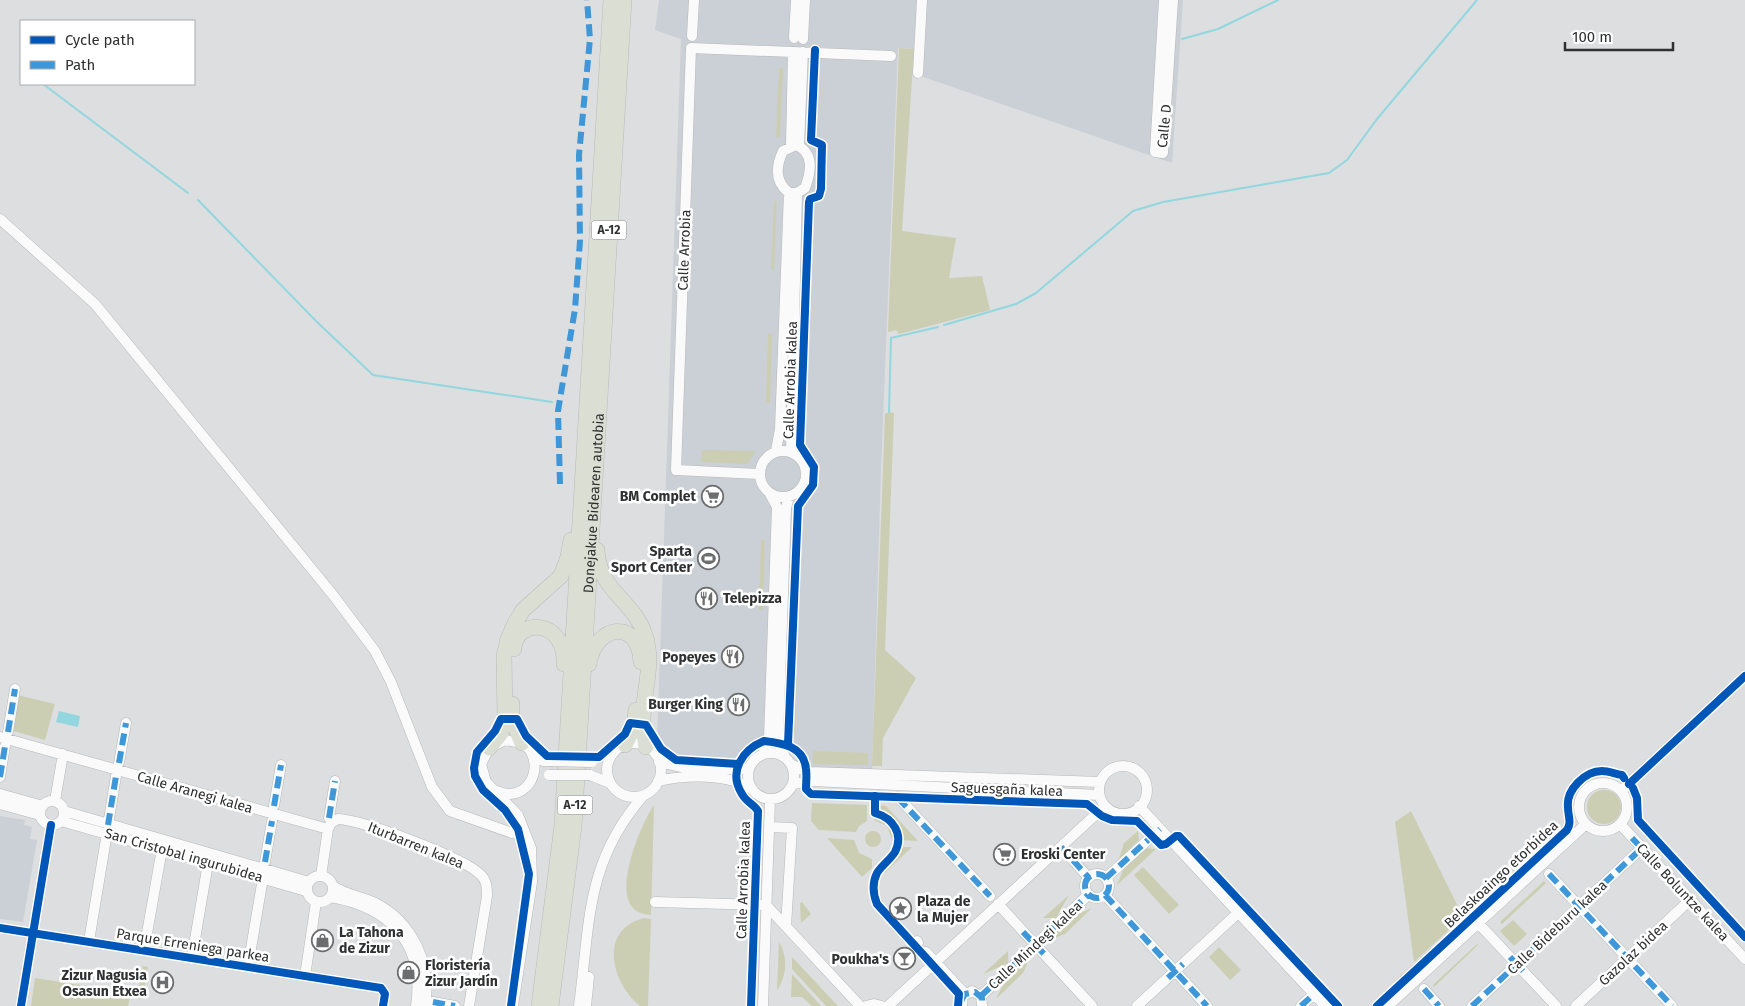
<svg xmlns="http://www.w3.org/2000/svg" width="1745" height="1006" font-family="'Fira Sans',sans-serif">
	<rect width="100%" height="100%" fill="#dddee0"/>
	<path fill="#cbd0d6" d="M659,0H1183L1172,163L912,73L914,49L898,48L881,470L872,771L807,769L804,758L791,742H759L745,751L737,763L682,761L666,754L657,742L681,39L655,30Z
		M0,816L25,820L24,825L32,827L30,839L37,840L23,922L0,919Z"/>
	<path fill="#cbceb2" d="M899,48L914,49L902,231L956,238L949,278L982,276L990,310L899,334L896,330L888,332Z
		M779,68H783L780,137H776Z
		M815,69H819L817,138H813Z
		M774,201H777L774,270H771Z
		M811,203H814L811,271H808Z
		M768,334H772L770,403H766Z
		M806,335H809L806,404H803Z
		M889,412L894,413L885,650L916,678L883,738L882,766H872L885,414Z
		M702,450L755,451L748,464L701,462Z
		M761,540H765L763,610H759Z
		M798,541L801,542L799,611H795Z
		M793,674H797L795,735H791Z
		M17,695L55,704L45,740L10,730Z
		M813,751L868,753V765L813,764Z
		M1587 807a17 17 0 1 1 34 0a17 17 0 1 1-34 0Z
		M812,803L867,805V821L859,826L856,832L819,830L811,821Z
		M654,805L651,915C644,914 638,913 633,908C614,888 641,824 654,805Z
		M877,805L886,806L918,841L900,840C900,826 890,817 878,813Z
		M1411,811L1463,917L1414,962L1395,822Z
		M753,813H757L754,891H750Z
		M874,815C888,817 896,827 897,840H892L887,826L874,820Z
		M1562,827L1564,830L1467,921L1465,918Z
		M1138,831L1139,840L1119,859L1124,843Z
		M865 839a8 8 0 1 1 16 0a8 8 0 1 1-16 0Z
		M827,838L854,840L859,853L872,859V868L862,877Z
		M899,847H912L877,880C881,867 894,860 899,847Z
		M1660,847L1703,894L1701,896L1658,849Z
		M1144,848L1156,849L1117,885L1124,868Z
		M1143,867L1179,905L1169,914L1134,875Z
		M1544,881L1546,883L1502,924L1500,922Z
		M1069,895L1056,918H1043Z
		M802,902L811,914L801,923L800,903Z
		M1092,908L1065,934L1046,941L1067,919Z
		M644,918L651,919L648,1006H640C611,982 598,930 644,918Z
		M1513,920L1527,934L1514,946L1500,931Z
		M749,924H753L750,1006H746Z
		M779,942C788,957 787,976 777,990Z
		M1477,944L1478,945L1434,987L1433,985Z
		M1219,947L1241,970L1230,980L1209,957Z
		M1431,948L1435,951L1397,985L1394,982Z
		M1008,951V963L983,974Z
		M1032,953L1023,973L996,999L1008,975Z
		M792,956V957L838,1006H826L792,969Z
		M143,966L148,967L143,999L137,998Z
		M792,974L821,1006H812L802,997H791Z
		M35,978L131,993L128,1006H31Z"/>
	<path fill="#92d7df" d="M59,711L80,716L78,727L56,722Z"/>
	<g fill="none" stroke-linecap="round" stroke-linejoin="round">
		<path stroke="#92d7df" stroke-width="2" d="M1182,39L1218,29L1278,0
			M43,84L188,193
			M198,200L317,322L373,375L552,402
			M944,325L1016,304L1036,293L1133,211L1163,202L1329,173L1347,160L1377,119L1477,0
			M889,412L891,338L938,327"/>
		<defs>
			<path id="minor" d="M1164,0L1155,152L1163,153L1173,0
				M692,36L694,0
				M794,38L796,0
				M803,39L805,0
				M918,73L922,0
				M796,145C815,153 811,172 805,188L797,193H789C774,181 776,166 783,151Z
				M791,146L793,52
				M799,146L803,52
				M0,219L95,304L333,595L375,651L391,682L432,787L450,811L512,833
				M760 474a23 23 0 1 1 46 0a23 23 0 1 1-46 0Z
				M776,451L780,429L789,193
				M791,452L797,193
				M759,474L676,470L691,48L891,56
				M8,732L15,689
				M0,737L328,829
				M607 770a27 27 0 1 1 54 0a27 27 0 1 1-54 0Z
				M748 776a23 23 0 1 1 46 0a23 23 0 1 1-46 0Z
				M763,754L769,739L777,507L770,494
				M785,757L778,739L786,508L789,497
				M659,762L685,768L749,769
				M119,763L126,723
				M792,765L810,772L1100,782
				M1099 790a24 24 0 1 1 48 0a24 24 0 1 1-48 0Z
				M590,775L610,783
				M0,777L5,746
				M658,781C685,775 729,773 751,789
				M1579 807a24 24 0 1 1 48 0a24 24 0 1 1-48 0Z
				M793,784L813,781L1099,795
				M497,791C523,803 543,775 531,752
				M1621,791L1745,676
				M0,794L43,806
				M898,797L990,896
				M55,801L63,754
				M40 813a12 12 0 1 1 24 0a12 12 0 1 1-24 0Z
				M0,804L40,815
				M274,806L281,765
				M1139,806L1325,1006
				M64,811L309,882
				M329,818L335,781
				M61,821L306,891
				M1620,824L1745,959
				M108,825L116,776
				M769,827L792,828L786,926
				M1061,847L1089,878
				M265,862L272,821
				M1549,874L1672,1006
				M1085 886a12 12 0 1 1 24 0a12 12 0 1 1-24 0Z
				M307 889a13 13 0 1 1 26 0a13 13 0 1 1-26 0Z
				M321,876L328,829L331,823L338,819C363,820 463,857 481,875C487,881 487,888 487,896L469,1006
				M1106,878L1160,829
				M333,886C345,895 362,896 375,903C413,922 432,965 425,1006
				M1105,895L1207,1006
				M330,897C391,907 425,944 416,1006
				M655,902L766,905L860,1006
				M998,904L1092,1006
				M1478,923L1556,1006
				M0,928L381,988L385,994L383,1006
				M89,941L107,833
				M917,941L918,943
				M144,950L162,849
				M926,952L965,994
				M192,957L208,863
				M248,966L263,878
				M305,976L316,902
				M1424,989L1439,1006
				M981,996L1088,895
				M433,1002L455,1006
				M21,1006L51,825
				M513,1006L532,882L531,848L518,815L486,782L481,764L489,748L505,740L522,743L543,761H550
				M579,1006C590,924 585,863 643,796
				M586,1006L589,977
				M763,1006L770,800
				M866,1006L874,1004L882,1006
				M888,1006L1105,806
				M962,1006L963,996L972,991L981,996L982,1006
				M1137,1006L1238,913
				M1301,1006L1314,994
				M1388,1006L1586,824
				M1472,1006L1642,848
				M1576,1006L1690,900"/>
			<g id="highway">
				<path d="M597,550C599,592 634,600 645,635C655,664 642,694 643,724C643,731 645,739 646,747"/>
				<path d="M514,649C515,618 566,618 564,664"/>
				<path d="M589,664C595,624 639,618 641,662"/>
				<path d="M512,704V719L522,743"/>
				<path d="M625,745L634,727L636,710"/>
				<path d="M489,748L501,733L505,719L504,656L508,639L515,623L523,610L561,576L568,557L571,540"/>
				<path d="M539,1006L562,825L611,0"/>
				<path id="s1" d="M551,1006L574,826L624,0"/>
			</g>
		</defs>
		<use href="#minor" stroke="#b7b8b9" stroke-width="11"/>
		<use href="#highway" stroke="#bababb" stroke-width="16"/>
		<use href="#minor" stroke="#fafafa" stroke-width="10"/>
		<use href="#highway" stroke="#dbdfd3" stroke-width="15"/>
		<defs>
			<path id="minor-bridge" d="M550,761L592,762
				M549,775H590"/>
		</defs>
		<use href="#minor-bridge" stroke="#b7b8b9" stroke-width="11" stroke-linecap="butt"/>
		<use href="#minor-bridge" stroke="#fafafa" stroke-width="10"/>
		<path stroke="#3d97d8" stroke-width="6" stroke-dasharray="12 6" stroke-linecap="butt" d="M560,484L558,411L575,309L580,241L579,155L590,39L587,0
			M8,732L15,689
			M119,763L126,723
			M0,777L5,746
			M898,798L990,896
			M274,806L281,765
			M329,818L335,781
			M108,825L116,776
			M1632,838L1648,855
			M1061,847L1089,878
			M265,862L272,821
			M1549,874L1672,1006
			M1085 886a12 12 0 1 1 24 0a12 12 0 1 1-24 0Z
			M1106,878L1160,829
			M1105,895L1207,1006
			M1023,932L1047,957
			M1510,957L1523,971
			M1621,965L1636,951
			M1168,978L1183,964
			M1424,989L1439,1006
			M981,996L1088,895
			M961,1001L965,994L975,992L982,998V1006
			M433,1002L455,1006
			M1301,1006L1314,994
			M1472,1006L1642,848"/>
		<defs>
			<path id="cycleway" d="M788,744L798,506L813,485L814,467L800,445L809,202L810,199L819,196L821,189L822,145L811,140L815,50
				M1629,784L1745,676
				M1633,788L1637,798L1638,820L1745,937
				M875,796V813C893,818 904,834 895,852C890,860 882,865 877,873C872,883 873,894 877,904L959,994L958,1006
				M0,928L381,988L385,994L383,1006
				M21,1006L51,825
				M511,1006L529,874L518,829L505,810L483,790L475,776L474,768L477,752L495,731L501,719H517L526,736L547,756L599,757L625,734L630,723L646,725L661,749L676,760L738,764
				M751,1006L758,811C754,804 746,802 742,794C728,772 742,750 764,741C782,743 804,746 806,769C807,776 806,783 806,789L811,794L1087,804L1102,816L1112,820L1137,821L1161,845L1166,844L1176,836H1179L1338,1006
				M1377,1006L1567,830C1572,822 1568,817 1568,807C1566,790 1585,771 1602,771C1609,771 1615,774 1622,775L1624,778"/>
		</defs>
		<use href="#cycleway" stroke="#fff" stroke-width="11"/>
		<use href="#cycleway" stroke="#0057b8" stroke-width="8"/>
	</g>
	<defs>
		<symbol id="supermarket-ring" viewBox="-11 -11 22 22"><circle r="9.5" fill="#fff" stroke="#6c6d6e" stroke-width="1.5"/><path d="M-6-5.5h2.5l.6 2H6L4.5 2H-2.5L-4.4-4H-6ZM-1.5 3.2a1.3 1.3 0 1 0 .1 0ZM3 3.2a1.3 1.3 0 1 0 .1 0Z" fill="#6c6d6e"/></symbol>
		<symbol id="stadium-ring" viewBox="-11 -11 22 22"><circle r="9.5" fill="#fff" stroke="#6c6d6e" stroke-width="1.5"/><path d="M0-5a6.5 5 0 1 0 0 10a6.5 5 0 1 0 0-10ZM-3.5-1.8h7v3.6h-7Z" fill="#6c6d6e"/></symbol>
		<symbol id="restaurant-ring" viewBox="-11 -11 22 22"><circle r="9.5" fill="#fff" stroke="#6c6d6e" stroke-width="1.5"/><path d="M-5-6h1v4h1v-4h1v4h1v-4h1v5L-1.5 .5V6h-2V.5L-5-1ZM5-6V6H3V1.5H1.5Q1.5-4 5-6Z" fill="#6c6d6e"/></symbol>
		<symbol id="sight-ring" viewBox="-11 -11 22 22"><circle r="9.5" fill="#fff" stroke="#6c6d6e" stroke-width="1.5"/><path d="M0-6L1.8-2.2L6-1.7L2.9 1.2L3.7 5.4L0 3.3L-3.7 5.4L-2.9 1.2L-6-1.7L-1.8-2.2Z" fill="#6c6d6e"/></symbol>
		<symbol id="shop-ring" viewBox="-11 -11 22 22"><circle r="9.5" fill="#fff" stroke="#6c6d6e" stroke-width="1.5"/><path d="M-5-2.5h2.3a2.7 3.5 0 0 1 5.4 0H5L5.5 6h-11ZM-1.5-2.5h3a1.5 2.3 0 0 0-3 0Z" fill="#6c6d6e"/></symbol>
		<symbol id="bar-ring" viewBox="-11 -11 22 22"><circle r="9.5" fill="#fff" stroke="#6c6d6e" stroke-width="1.5"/><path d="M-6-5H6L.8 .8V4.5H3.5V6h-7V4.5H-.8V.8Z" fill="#6c6d6e"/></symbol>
		<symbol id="hospital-ring" viewBox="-11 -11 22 22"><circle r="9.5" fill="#fff" stroke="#6c6d6e" stroke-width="1.5"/><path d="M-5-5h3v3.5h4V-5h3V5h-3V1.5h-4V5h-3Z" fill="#6c6d6e"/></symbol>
	</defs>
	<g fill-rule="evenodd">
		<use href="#supermarket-ring" x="700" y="484" width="25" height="25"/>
		<use href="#stadium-ring" x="696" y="546" width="25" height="25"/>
		<use href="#restaurant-ring" x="694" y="586" width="25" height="25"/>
		<use href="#restaurant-ring" x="720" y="644" width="25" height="25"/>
		<use href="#restaurant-ring" x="726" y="692" width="25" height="25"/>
		<use href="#supermarket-ring" x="992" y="842" width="25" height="25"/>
		<use href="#sight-ring" x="888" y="896" width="25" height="25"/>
		<use href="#shop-ring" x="310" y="928" width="25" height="25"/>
		<use href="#bar-ring" x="892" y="946" width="25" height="25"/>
		<use href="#shop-ring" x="396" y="960" width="25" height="25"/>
		<use href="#hospital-ring" x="150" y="970" width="25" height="25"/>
	</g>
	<g text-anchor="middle" stroke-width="5" stroke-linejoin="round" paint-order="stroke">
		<g fill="#fff" stroke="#6d6e6f" stroke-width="1">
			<rect x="591.5" y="220.5" width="35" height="19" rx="4"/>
			<rect x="557.5" y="795.5" width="35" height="19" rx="4"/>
		</g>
		<g font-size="12" font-weight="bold" fill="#2f3031">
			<text x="609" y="234">A-12</text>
			<text x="575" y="809">A-12</text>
		</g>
		<g font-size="14" fill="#2f3031" stroke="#fff">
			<text transform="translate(1164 126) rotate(-84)" y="5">Calle D</text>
			<text transform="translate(684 250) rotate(-88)" y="5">Calle Arrobia</text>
			<text transform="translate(790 380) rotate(-88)" y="5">Calle Arrobia kalea</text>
			<text dy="5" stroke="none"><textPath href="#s1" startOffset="505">Donejakue Bidearen autobia</textPath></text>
			<text transform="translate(1007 789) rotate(2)" y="5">Saguesgaña kalea</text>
			<text transform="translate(195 792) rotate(16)" y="5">Calle Aranegi kalea</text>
			<text transform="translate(416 845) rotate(22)" y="5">Iturbarren kalea</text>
			<text transform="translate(184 855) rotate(16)" y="5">San Cristobal ingurubidea</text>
			<text transform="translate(1501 874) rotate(-43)" y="5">Belaskoaingo etorbidea</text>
			<text transform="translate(743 880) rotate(-88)" y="5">Calle Arrobia kalea</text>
			<text transform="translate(1683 892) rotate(47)" y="5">Calle Boluntze kalea</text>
			<text transform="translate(1557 927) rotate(-43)" y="5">Calle Bideburu kalea</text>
			<text transform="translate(193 945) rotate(9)" y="5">Parque Erreniega parkea</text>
			<text transform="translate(1035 945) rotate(-43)" y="5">Calle Mindegi kalea</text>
			<text transform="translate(1633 953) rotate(-43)" y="5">Gazolaz bidea</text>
		</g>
		<g font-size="14" font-weight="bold" fill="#2f3031" stroke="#fff" text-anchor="end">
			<text x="696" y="501">BM Complet</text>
			<text x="692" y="556">Sparta<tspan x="692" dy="16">Sport Center</tspan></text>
			<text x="723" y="603" text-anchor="start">Telepizza</text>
			<text x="716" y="662">Popeyes</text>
			<text x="723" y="709">Burger King</text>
			<text x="1021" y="859" text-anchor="start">Eroski Center</text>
			<text x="917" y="906" text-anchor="start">Plaza de<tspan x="917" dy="16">la Mujer</tspan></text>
			<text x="339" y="937" text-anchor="start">La Tahona<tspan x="339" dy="16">de Zizur</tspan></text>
			<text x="889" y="964">Poukha's</text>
			<text x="425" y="970" text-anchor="start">Floristería<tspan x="425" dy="16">Zizur Jardín</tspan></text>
			<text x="147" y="980">Zizur Nagusia<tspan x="147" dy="16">Osasun Etxea</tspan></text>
		</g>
	</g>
	<rect x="20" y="20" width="175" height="65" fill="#ffffff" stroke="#acacad"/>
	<rect x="30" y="36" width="25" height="8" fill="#0057b8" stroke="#acacad"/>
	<text x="65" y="45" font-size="15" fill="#2f3031">Cycle path</text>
	<rect x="30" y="61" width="25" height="8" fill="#3d97d8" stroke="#acacad"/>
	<text x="65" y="70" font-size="15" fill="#2f3031">Path</text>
	<path d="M1565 42v8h108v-8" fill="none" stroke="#2f3031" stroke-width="2.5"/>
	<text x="1572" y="42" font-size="15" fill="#2f3031" stroke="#ffffff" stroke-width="4" paint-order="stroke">100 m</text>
</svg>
